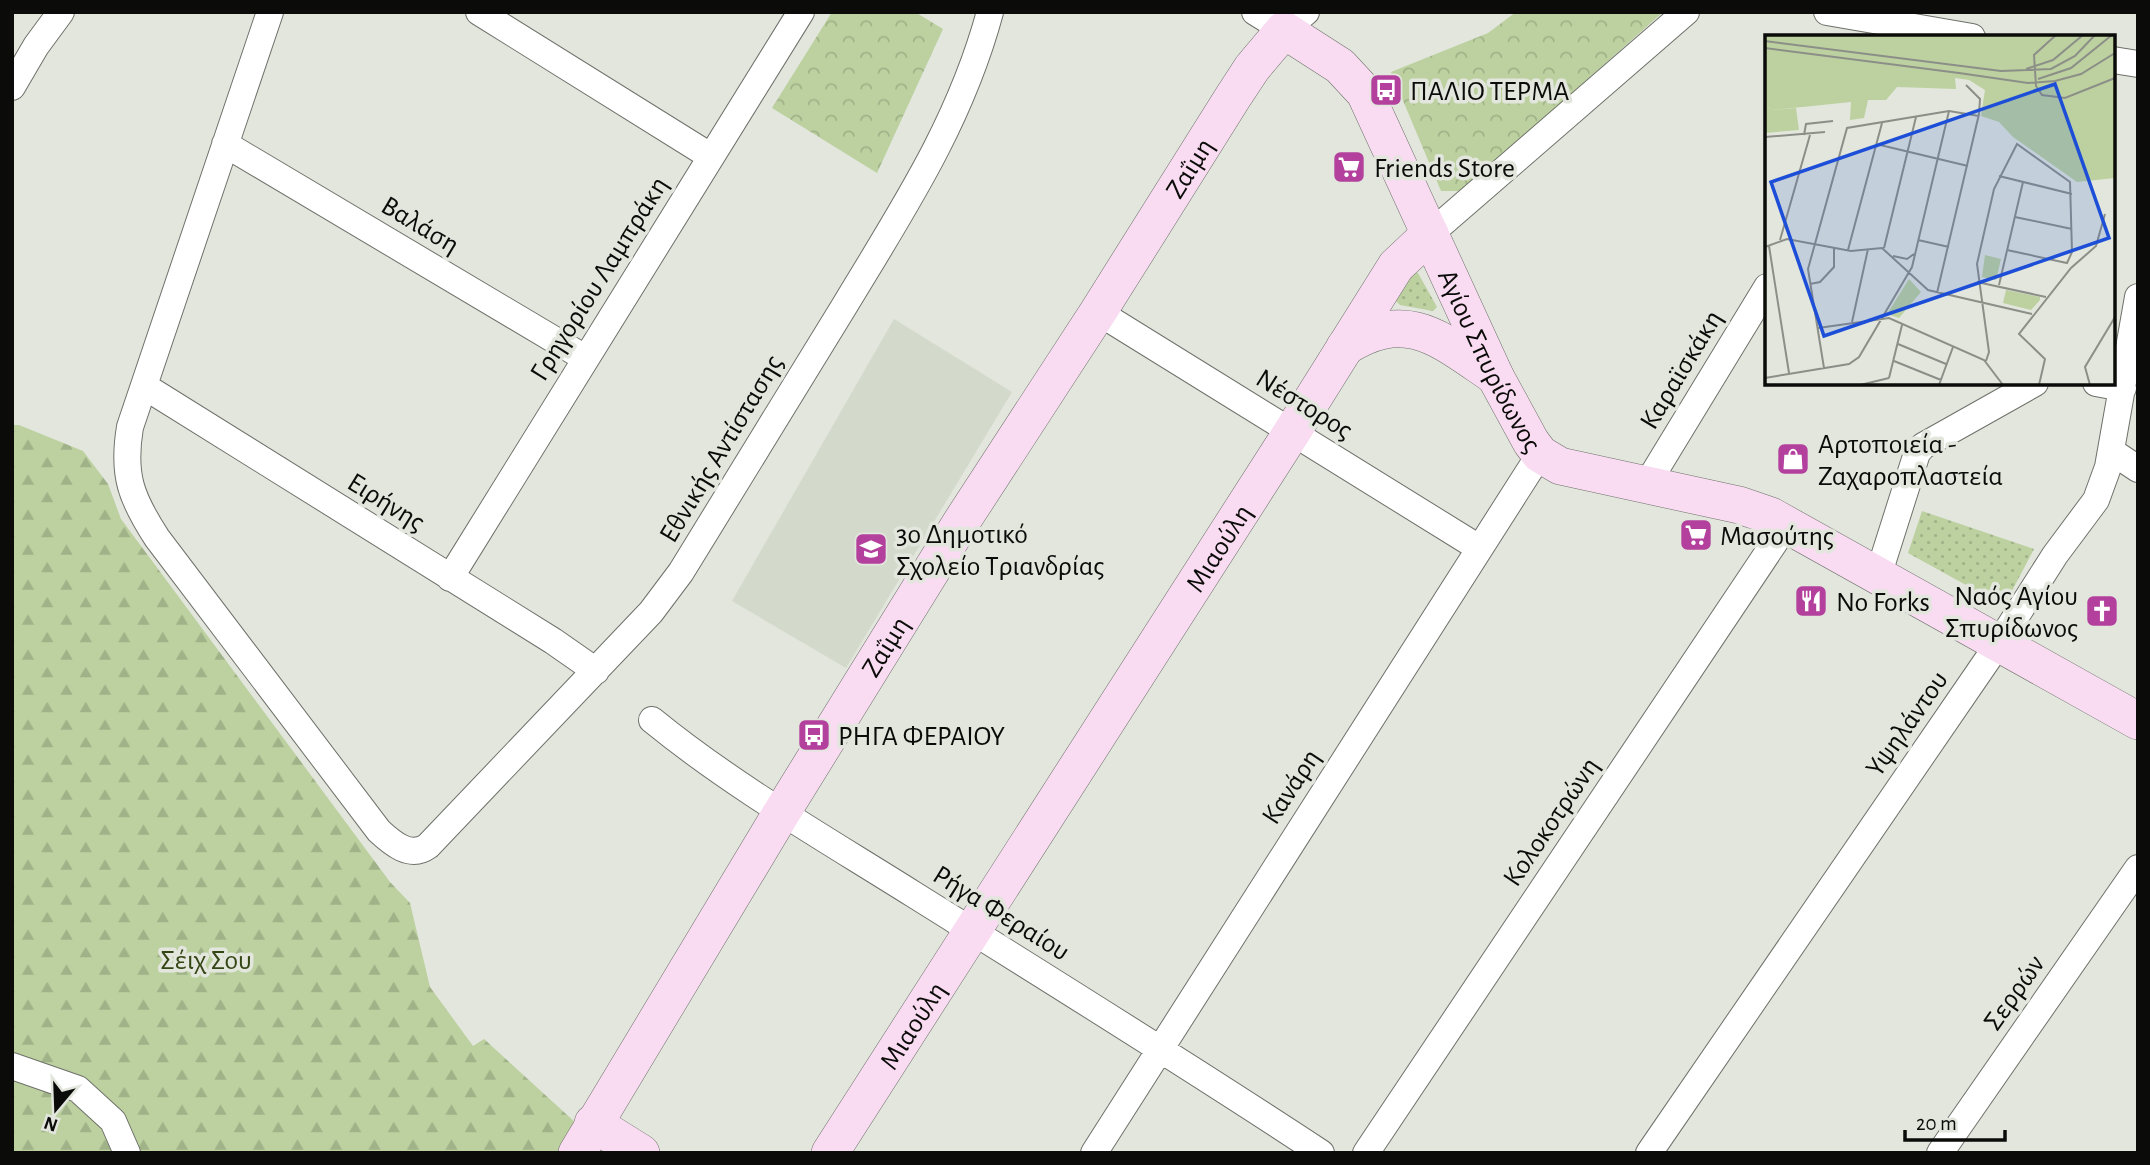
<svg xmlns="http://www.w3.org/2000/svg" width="2150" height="1165" font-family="'Alegreya Sans',sans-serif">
	<defs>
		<pattern id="grass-dots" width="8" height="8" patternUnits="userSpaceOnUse" patternTransform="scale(1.75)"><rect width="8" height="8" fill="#bcd19f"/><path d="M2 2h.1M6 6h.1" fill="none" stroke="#a0b288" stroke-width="1.8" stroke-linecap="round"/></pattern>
		<pattern id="forest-firs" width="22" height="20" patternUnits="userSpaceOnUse" patternTransform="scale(1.75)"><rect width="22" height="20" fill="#bcd19f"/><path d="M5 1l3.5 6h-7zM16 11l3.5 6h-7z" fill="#a0b288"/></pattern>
		<pattern id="park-crowns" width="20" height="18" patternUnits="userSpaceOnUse" patternTransform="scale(1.75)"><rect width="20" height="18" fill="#bcd19f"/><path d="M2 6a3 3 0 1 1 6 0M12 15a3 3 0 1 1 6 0" fill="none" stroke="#a0b288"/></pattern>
	</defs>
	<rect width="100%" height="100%" fill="#e2e6dd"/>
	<path fill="#d3dacb" d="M894,319L1012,392L846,668L732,601Z"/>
	<path fill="url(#grass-dots)" d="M1414,272L1418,273L1437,307L1433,311L1400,305L1395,300Z
		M1922,511L2034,549L2004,606L1908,553Z"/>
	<path fill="url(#forest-firs)" d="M12,425H19L83,451L108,484L121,519L390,882L410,903L430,987L473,1046L484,1039L577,1124L558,1153H12Z"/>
	<path fill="url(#park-crowns)" d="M832,12H915L943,29L877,173L772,108Z
		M1516,12H1663L1462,191H1441L1391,72L1488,33Z"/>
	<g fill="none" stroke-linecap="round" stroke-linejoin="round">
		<defs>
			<path id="street" d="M270,12L130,427C122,475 131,498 157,538L379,831C392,843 410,859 428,846L651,612L681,572C736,483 790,394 845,305C903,209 960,123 990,12
				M479,12L710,156
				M1255,12L1284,30L1306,12
				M1827,12L1972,37
				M2113,60L2138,64
				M12,87L36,46L61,12
				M225,144L585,358
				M1430,234L1686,12
				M1098,312L1479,548
				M2096,383L2123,388
				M144,386L553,641L596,671
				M2111,451L2138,469
				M1647,484L1767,287
				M1878,576L1917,453L1923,446L2035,383
				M450,578L801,12
				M652,720C733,786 824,838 913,894C1049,979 1186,1064 1321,1153
				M12,1066L78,1089L113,1121L127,1153
				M1094,1153L1540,454
				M1366,1153L1787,524
				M1649,1153L1999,643L2055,555L2096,500L2108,467L2138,297
				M1940,1153L2138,868"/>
			<g id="secondary">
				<path d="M1345,347C1408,307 1441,340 1495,376"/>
				<path d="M593,1123L641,1153"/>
				<path id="s1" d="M577,1153L782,812L962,521L1098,312L1233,97L1252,68L1284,30L1340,66L1365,93L1495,376L1531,442L1540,454L1560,466L1739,505L1771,516L2138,721"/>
				<path id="s2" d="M830,1153L1292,432L1396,266L1430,234"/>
			</g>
		</defs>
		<use href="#street" stroke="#6e716a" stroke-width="28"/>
		<use href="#secondary" stroke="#6e716a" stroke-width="38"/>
		<use href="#street" stroke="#fff" stroke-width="26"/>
		<use href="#secondary" stroke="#f9dcf2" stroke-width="37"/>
	</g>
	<defs>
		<symbol id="bus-square" viewBox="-11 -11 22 22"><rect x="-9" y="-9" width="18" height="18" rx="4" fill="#b2409c" stroke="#e2e6dd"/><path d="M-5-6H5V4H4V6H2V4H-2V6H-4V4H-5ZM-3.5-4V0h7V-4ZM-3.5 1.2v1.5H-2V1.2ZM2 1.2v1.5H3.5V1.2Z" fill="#fff"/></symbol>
		<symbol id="supermarket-square" viewBox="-11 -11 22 22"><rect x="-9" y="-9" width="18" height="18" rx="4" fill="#b2409c" stroke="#e2e6dd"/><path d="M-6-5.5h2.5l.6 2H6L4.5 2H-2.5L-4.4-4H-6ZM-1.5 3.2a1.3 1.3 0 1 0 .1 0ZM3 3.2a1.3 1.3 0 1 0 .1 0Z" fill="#fff"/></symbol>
		<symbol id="shop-square" viewBox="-11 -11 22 22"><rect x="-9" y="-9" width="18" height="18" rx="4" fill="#b2409c" stroke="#e2e6dd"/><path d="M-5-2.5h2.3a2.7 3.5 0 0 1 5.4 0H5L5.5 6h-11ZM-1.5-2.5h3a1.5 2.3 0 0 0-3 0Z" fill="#fff"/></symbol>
		<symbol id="school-square" viewBox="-11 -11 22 22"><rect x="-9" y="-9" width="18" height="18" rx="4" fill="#b2409c" stroke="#e2e6dd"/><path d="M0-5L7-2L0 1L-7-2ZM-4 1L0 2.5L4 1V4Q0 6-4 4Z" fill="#fff"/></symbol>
		<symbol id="restaurant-square" viewBox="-11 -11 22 22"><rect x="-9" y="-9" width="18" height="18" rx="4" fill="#b2409c" stroke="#e2e6dd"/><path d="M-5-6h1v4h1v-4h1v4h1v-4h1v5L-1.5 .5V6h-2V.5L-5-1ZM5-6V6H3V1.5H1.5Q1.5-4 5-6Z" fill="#fff"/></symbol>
		<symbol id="church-square" viewBox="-11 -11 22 22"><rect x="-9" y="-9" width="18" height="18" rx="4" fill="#b2409c" stroke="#e2e6dd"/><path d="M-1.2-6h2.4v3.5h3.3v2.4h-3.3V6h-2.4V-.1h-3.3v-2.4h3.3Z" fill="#fff"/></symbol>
	</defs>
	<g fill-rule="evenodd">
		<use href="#bus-square" x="1367" y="71" width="38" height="38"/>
		<use href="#supermarket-square" x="1330" y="148" width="38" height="38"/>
		<use href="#shop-square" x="1774" y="440" width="38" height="38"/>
		<use href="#supermarket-square" x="1677" y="516" width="38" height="38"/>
		<use href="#school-square" x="852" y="530" width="38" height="38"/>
		<use href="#restaurant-square" x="1792" y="582" width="38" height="38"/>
		<use href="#church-square" x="2083" y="592" width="38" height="38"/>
		<use href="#bus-square" x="795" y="716" width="38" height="38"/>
	</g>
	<g text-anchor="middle" stroke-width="7" stroke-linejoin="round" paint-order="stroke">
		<g font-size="28" fill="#0b0c09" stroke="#e2e6dd" text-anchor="start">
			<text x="1410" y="100">ΠΑΛΙΟ ΤΕΡΜΑ</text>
			<text x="1374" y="177">Friends Store</text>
			<text x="1818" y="453">Αρτοποιεία -<tspan x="1818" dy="32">Ζαχαροπλαστεία</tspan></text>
			<text x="896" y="543">3ο Δημοτικό<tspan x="896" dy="32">Σχολείο Τριανδρίας</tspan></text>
			<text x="1720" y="545">Μασούτης</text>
			<text x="2078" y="605" text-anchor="end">Ναός Αγίου<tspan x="2078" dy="32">Σπυρίδωνος</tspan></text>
			<text x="1836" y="611">No Forks</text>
			<text x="838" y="745">ΡΗΓΑ ΦΕΡΑΙΟΥ</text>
		</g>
		<g font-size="28" fill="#0b0c09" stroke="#e2e6dd">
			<text dy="10" stroke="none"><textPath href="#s1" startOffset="1160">Ζαΐμη</textPath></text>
			<text transform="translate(421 224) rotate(31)" y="10">Βαλάση</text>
			<text transform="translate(598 278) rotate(-58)" y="10">Γρηγορίου Λαμπράκη</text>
			<text dy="10" stroke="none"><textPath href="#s1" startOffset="1726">Αγίου Σπυρίδωνος</textPath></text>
			<text transform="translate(1680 369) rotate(-59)" y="10">Καραϊσκάκη</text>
			<text transform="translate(1305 403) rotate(32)" y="10">Νέστορος</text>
			<text transform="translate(720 448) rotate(-59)" y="10">Εθνικής Αντίστασης</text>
			<text transform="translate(387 501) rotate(32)" y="10">Ειρήνης</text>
			<text dy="10" stroke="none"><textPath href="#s2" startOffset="719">Μιαούλη</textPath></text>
			<text dy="10" stroke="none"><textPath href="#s1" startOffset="593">Ζαΐμη</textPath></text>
			<text transform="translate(1906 723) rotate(-55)" y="10">Υψηλάντου</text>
			<text transform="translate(1290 786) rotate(-57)" y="10">Κανάρη</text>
			<text transform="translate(1550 821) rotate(-56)" y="10">Κολοκοτρώνη</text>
			<text transform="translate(1002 912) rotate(32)" y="10">Ρήγα Φεραίου</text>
			<text transform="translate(2013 992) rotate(-55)" y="10">Σερρών</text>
			<text dy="10" stroke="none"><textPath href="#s2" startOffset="152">Μιαούλη</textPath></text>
		</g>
		<g font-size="28" fill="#354615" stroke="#e2e6dd">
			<text x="206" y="969">Σέιχ Σου</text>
		</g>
	</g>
	<g transform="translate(1765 35)">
		<rect width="350" height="350" fill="#e2e6dd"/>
		<path d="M0,0H350V143L312,147L248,102L234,87L216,81L220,55L204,45L190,43L191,54L132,52L121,65H103L99,83L85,85L86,67L7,75L0,70Z" fill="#bcd19f"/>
		<path d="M0,70L7,75L31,73L34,95L0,98ZM220,220L236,224L231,245L217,242ZM144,244L156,257L134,283L122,279ZM241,255L275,262V265L266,275L238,268Z" fill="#bcd19f"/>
		<path fill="none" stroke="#8c8f88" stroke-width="2" d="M291,0L269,20L271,51L277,60L300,63L350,43M0,6L236,36M0,13L194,38M261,34L288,25L318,0M236,36L286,34L310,21L330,0M194,38L263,48L290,46L316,39L350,18M273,44L306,33L347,0M39,100L41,89L68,86M0,102L60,97M111,109L203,131M234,141L307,159M250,182L307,194M15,205L45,100M153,205L184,212M4,211L24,338M0,212L22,204L86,216L117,213L163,255L267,279M119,213L151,82M83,215L117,88M128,221L142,224L149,219M212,247L281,262M45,249L55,247L69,232V212M234,250L258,147M172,258L214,79L215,64L201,50M87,287L103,214M53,293L124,283L219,325L238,350M133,309L181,329M129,326L176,345M221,326L224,317L212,229L229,154L252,109L305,147L307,217L302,228L242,215M59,333L43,234L82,93L184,76L214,81M0,343L84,329L94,322L147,232L184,76M124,343L137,290M95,350L124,343M174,350L188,312M274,350L280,324L254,299L306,233L331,211L340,179M325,350L320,332L350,282"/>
		<path fill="#1d4ed8" fill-opacity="0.15" stroke="#1d4ed8" stroke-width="3.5" d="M290,49L344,203L59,301L6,147Z"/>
		<rect width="350" height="350" fill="none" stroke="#0b0c09" stroke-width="3.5"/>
	</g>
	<rect width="2150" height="1165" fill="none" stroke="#0b0c09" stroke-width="28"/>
	<g transform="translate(56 1109) rotate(199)" stroke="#e2e6dd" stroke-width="5" paint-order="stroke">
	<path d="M0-5L12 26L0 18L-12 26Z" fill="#0b0c09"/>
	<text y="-10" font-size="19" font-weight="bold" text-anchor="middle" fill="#0b0c09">N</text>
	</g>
	<path d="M1905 1130v10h100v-10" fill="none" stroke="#0b0c09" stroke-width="3.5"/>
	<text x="1916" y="1130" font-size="21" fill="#0b0c09" stroke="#e2e6dd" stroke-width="5" paint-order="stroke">20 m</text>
</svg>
